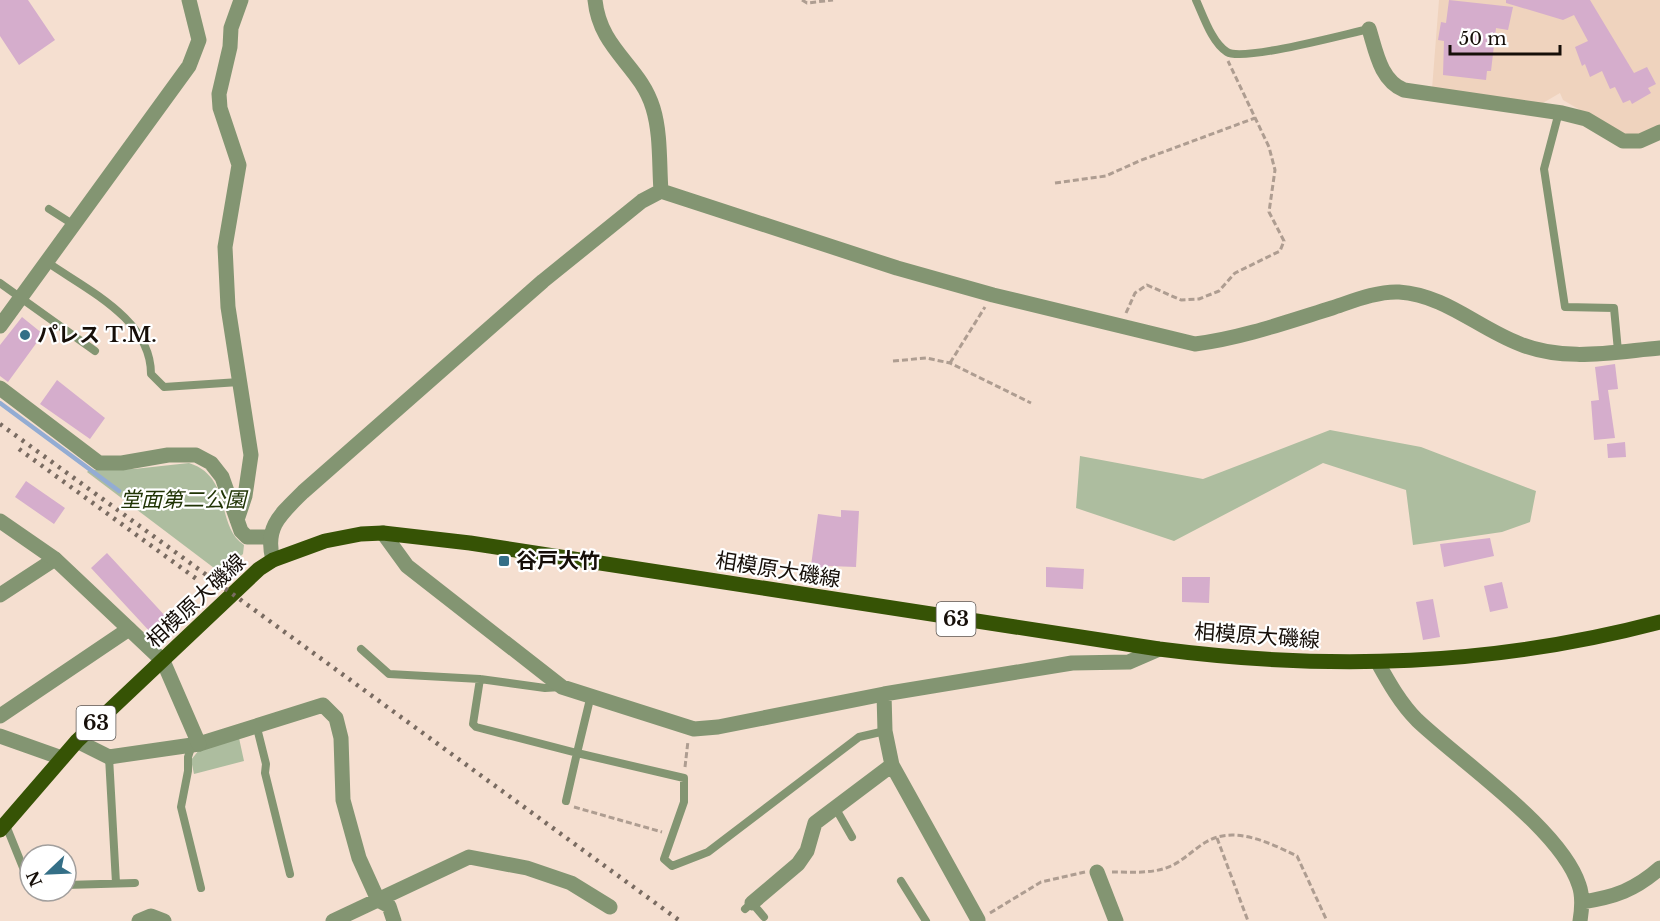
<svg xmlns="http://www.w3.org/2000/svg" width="1660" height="921" font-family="'Libre Baskerville','Noto Sans JP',serif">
	<rect width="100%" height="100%" fill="#f5dfd0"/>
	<path fill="#efd3be" d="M1439,0H1660V128L1643,135H1623L1563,100L1560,93L1536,107L1432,89Z"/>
	<path fill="#adbd9f" d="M1330,430L1421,447L1536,491L1530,522L1502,532L1413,545L1406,490L1323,463L1174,541L1076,508L1080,456L1203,479Z
		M189,463C233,477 215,526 244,545L243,554L225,569L218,571L87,472L89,470L134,469Z
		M239,738L244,761L194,774L191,760L199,750Z"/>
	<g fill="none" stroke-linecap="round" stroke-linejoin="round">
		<path stroke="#93acd3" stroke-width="4.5" d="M0,403L119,491"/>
	</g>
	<path fill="#d5adcc" d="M0,0H28L55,40L19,65L0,36Z
		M1449,0L1513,7L1508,30L1496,28L1491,71H1487L1486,80L1443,75L1444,41L1438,40L1441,22L1446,23Z
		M1506,0H1590L1634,73L1647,67L1656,84L1648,88L1651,93L1632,104L1630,100L1623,103L1615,87L1610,89L1602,71L1590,77L1585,64L1582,66L1575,47L1588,41L1574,15L1563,20L1506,3Z
		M22,317L43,334L8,382L0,376V345Z
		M1615,364L1618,389L1608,390L1615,438L1594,440L1591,401L1599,400L1595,367Z
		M57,380L105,418L90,439L40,404Z
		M1625,442L1626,457L1608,458L1607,444Z
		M26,481L65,508L54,524L15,497Z
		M841,510L859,511L856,567L829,566L828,575L810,573L818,514L841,517Z
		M1490,538L1494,556L1444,567L1440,544Z
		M107,553L168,619L152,634L91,568Z
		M1046,567L1084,569L1083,589L1046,587Z
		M1182,577H1210L1209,603L1182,602Z
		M1502,582L1508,608L1490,612L1484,586Z
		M1433,599L1440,637L1423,640L1416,602Z"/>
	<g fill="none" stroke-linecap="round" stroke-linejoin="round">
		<path stroke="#ae9d91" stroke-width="3" stroke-dasharray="6 3" stroke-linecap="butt" d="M802,0L807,3L833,0
			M1055,183L1106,176L1139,161L1255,118
			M1126,313L1135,293L1147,285L1181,300L1199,299L1219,291L1235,273L1280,251L1284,241L1269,212L1275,170L1269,147L1228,61
			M893,361L926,358L950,363L1031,403
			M950,363L985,307
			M685,767L688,741
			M574,807L662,832
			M1217,838L1248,921
			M1112,872C1131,872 1154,874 1171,866C1184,860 1194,849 1206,842C1234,825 1270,843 1297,856L1327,921
			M990,913L1041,882L1085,872"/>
		<path stroke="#839572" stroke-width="8" d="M1196,0C1203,15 1212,43 1227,52C1243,62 1345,34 1369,29
			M1559,112L1544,169L1565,307L1614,308L1618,351
			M49,209L74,225
			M47,262C87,290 151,319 151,374L164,387L239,382
			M0,283L95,351
			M361,649L389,674L480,679L545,688L561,687
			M480,679L473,724L476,727L577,753L566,801
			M591,695L577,753L684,778V802L664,859L672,866L708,852L859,737L885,731
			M257,728L266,764L265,773L290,874
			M192,745L188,757V771L181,807L201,888
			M109,757L116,883
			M836,809L852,837
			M5,823L24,870L30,873
			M901,881L926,921
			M66,885L135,883
			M37,893L38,891
			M745,909L752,903L764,917"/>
		<path stroke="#839572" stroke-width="15" d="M1369,29C1376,51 1380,80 1404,90L1562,113L1586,119L1623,141H1640L1660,132
			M0,326L189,66L199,40L189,0
			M0,388L99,463H122L168,455H196L211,463L222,477L241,531L247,537H269
			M237,520L245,496L251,455L228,307L225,247L239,165L220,108L219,94L230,47L231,28L241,0
			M383,533L407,566L562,687L694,729L718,727L884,694L1072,663L1129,662L1159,649
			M0,595L55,559
			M1378,663C1389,683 1401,704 1417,720C1461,762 1561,829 1579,885C1583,896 1582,909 1580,921
			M884,694L885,731L892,765L978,920
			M0,716L129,629
			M0,736L62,758
			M77,741L109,757L199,744L323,705L336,718L341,738L343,800L359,858L378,900L389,906L394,921
			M1097,872L1116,921
			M1582,902C1615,897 1635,890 1660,868
			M752,903L798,864L807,851L815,823L892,765
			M139,921L151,916L164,921
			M333,921L469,857L527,868L571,883L610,907"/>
		<path stroke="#839572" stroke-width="15" d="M595,0C600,50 640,65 653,108C661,134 659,165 661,191
			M0,521L55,559L163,661L199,744
			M273,560C264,527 281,514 303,492L543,281L642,201L661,191L897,268L993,295L1195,344C1242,338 1287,322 1332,308C1353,301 1377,291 1399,292C1445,295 1478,328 1520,344C1565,362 1613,352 1660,348"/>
		<path stroke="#365305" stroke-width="15" d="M0,830L77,741L259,569L273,560L325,541L361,534L383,533L470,543L1159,649C1330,671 1493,666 1660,622"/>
		<path stroke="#796b61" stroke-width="4.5" stroke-dasharray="3 6" stroke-linecap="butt" d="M0,424L680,921
			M19,449L198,580"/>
	</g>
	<g fill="#346f87" stroke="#fff" stroke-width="2">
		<circle cx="25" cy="335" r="6"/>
		<rect x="498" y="555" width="12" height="12" rx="3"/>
	</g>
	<g text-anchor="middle" stroke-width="4.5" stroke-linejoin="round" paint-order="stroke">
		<g fill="#fff" stroke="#5c5753" stroke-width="1.5">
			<rect x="936.5" y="602" width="39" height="34" rx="4.5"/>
			<rect x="76.5" y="706" width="39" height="34" rx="4.5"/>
		</g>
		<g font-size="20" font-weight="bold" fill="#160f09">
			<text x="956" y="626">63</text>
			<text x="96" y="730">63</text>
		</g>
		<g font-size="21" font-weight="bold" fill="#160f09" stroke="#fff" text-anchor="start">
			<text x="37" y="342">パレス T.M.</text>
			<text x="516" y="568">谷戸大竹</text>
		</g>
		<g font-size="21" font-style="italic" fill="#203405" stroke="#fff">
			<text x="183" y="507">堂面第二公園</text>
		</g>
		<g font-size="21" fill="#160f09" stroke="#fff">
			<text transform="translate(778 570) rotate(9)" y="7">相模原大磯線</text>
			<text transform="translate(196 601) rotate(-43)" y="7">相模原大磯線</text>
			<text transform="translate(1257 636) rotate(4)" y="7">相模原大磯線</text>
		</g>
	</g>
	<g transform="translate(48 873) rotate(247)"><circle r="28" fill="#ffffff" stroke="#a29f9d" stroke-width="1.5"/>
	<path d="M0-4.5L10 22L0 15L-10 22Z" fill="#346f87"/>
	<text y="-9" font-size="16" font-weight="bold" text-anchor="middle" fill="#160f09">N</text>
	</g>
	<path d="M1450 45v9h110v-9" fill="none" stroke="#160f09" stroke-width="3"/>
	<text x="1459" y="45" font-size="18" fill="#160f09" stroke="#ffffff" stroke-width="4.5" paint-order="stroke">50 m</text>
</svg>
